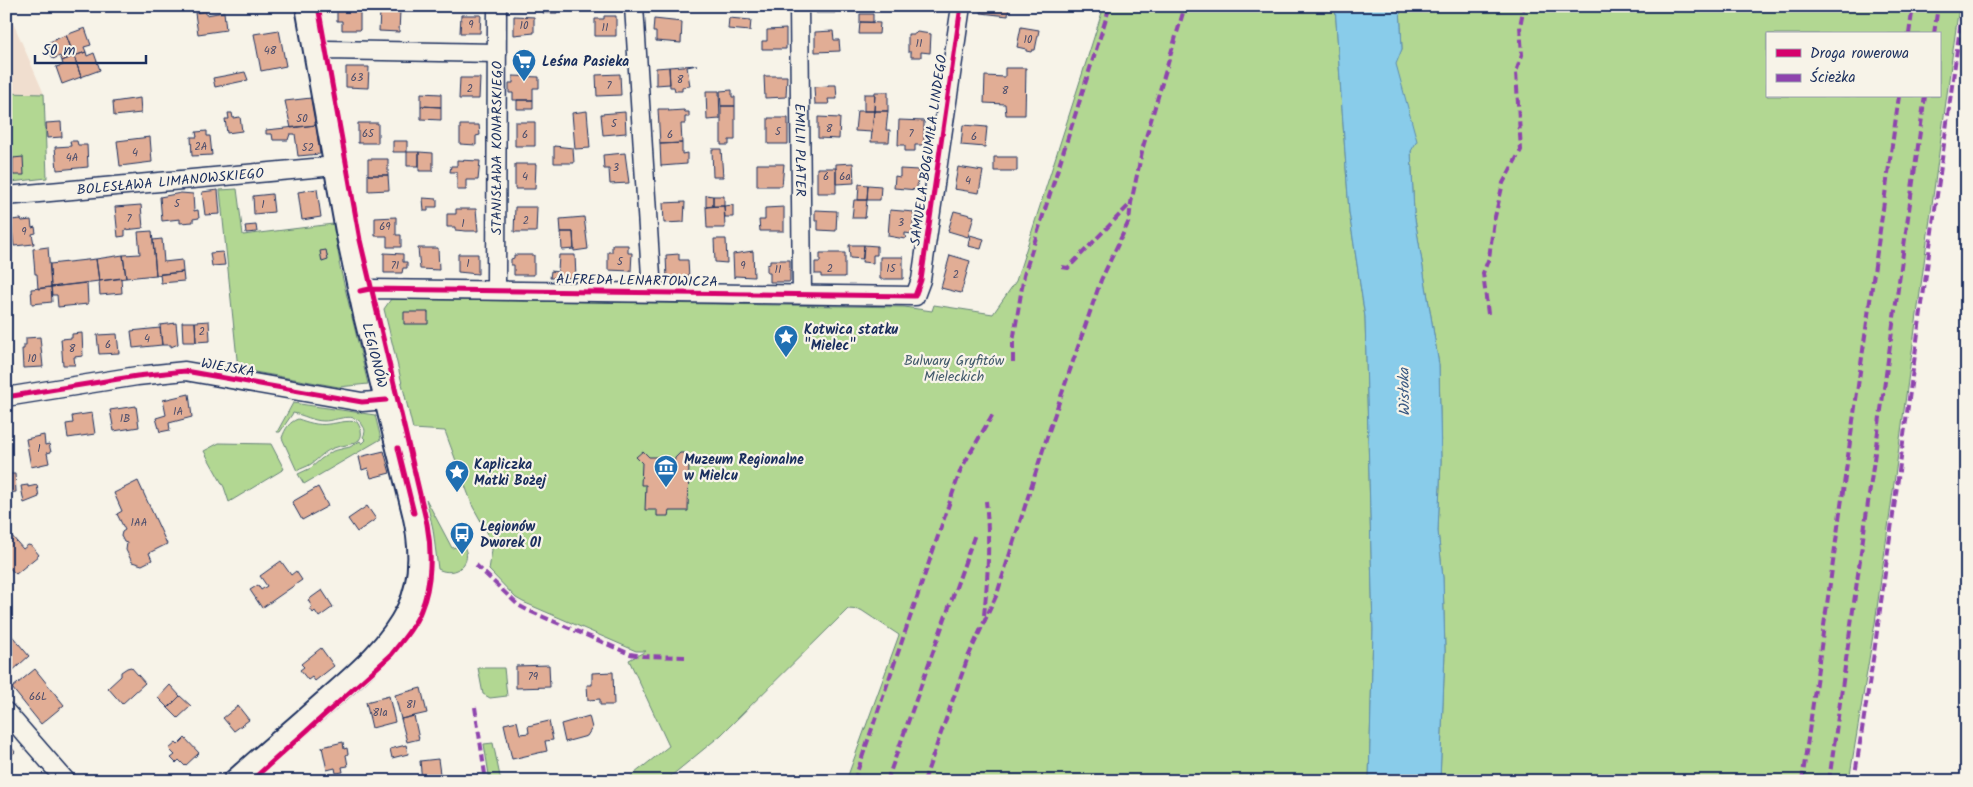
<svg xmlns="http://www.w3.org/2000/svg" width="1973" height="787" font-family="Kalam,sans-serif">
	<rect width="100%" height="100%" fill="#f7f3e8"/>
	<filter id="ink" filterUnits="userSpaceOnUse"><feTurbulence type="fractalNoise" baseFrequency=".02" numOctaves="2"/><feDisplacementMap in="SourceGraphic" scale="10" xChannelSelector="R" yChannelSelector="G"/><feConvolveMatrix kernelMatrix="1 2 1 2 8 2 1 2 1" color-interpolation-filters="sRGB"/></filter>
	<g filter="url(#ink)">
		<path fill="#f0decf" d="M6,12L15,27L44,94L6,93Z"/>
		<path fill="#b2d792" stroke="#668378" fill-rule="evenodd" d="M1104,6H1335L1349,212L1365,317L1373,630L1369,781H846L899,635L861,610L848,609L721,735L665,781H625L669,746L629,660L646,651H636L523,602L516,598L489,570L492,550L487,532L473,507L445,431L413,429L384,309L391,299L904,307L932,311L934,305L993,314L1016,281Z
			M1400,6H1959L1875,623L1849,781H1440L1445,651L1443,578L1438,531L1441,461L1439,365L1414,213L1411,151L1395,63L1402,49ZM1767,34H1939V96H1767Z
			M6,93L44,94L47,178L11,182L6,122Z
			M237,189L243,235L333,224L340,263H339L368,384L339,387L238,369L220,190Z
			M293,403L375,415L381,439L304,484L298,474L311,468L321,459L333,451L350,447L360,441L362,444L366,440L363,437C365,433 366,430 363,426C355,410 337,421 324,421C313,421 304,415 293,413L280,432H277Z
			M298,419C307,422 318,426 329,424C339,423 346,420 357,422C360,427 364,434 359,440C353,445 343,445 337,447C323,451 320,458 311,464C307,467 301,468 297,471L282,438C285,429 289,422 298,419Z
			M219,443L271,444L284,469L229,502L224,487L204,451Z
			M426,499L452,548L463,545C475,563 454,578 438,569L433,529Z
			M478,668H504L507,696L490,698L483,694Z
			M493,743L501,781H490L484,744Z"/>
		<path fill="#89ccea" stroke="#5d8db2" d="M1335,6H1400L1402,49L1396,64L1417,141L1411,151L1414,213L1439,365L1441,461L1438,531L1443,578L1445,651L1440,781H1369L1373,630L1365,317L1349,212Z"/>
		<path fill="#e1ad95" stroke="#1b2f5e" d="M543,6H557V13H543Z
			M816,6H835V13H816Z
			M982,6H1009L1008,16L981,13Z
			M360,10V30H342V21H337V11Z
			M206,11V15L224,12L226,30L198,34L195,13Z
			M380,11H400L399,32L379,31Z
			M860,14H873V22H860Z
			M461,15H481L480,33H460Z
			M514,16L534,17V33L514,35Z
			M604,16H616V36H595V19H604Z
			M729,18L751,20L750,31L728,29Z
			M654,19L682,22L681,43L656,41V32H653Z
			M860,22L880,23L879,34H859Z
			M1021,27L1039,30L1035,50H1032L1031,52L1026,51V49L1017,47Z
			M85,28L91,45L84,47L86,52L74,56L66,35Z
			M786,29V49H762V41H767V30Z
			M279,30L286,66L261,71L254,34Z
			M833,31L834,40H839L840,51L815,52V32Z
			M917,32L931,34L930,53L921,52V57H911V52H908V34H915Z
			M66,35L74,56L62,61L60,56L53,59L47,43Z
			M86,52L87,56L94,53L100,70L81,77L74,56Z
			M74,56L81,77L62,84L56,67L63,65L62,61Z
			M697,65L687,67L690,86L682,87V91H675L674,87H670L669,67Z
			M346,67H369L368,88L346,87Z
			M669,67L670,84L656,85V68Z
			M1005,68H1026L1025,115H1006L1005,104L984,103L985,76L1005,77Z
			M245,72L248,80L215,87L213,78Z
			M620,74L621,95L597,96L596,75Z
			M513,76L539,77V88H533V100H513V93H509V83H513Z
			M764,76H787L786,97L765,98Z
			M460,78H480L479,99H459Z
			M828,85H836L837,99H828L829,104H815L814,87L828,86Z
			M732,90V97H735V106H721L720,91Z
			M706,91H719L720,119L707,120Z
			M875,92H888V111H874Z
			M421,93L441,94V107L421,106Z
			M864,94H875L874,111H864Z
			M140,98L141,113L114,116L113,102Z
			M311,98L316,125L291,128L285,101Z
			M517,100H533V109H517Z
			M421,106L441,107V120L421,119Z
			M721,106H735V140H729V145H721Z
			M658,109H669L668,111L684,110L685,112H689V117H685V124H681L682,143L660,144Z
			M587,111L590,148L575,149L572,113Z
			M857,111H874L872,132L855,131Z
			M874,111H888L886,130H890L889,142H871Z
			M625,112L626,133L603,135L601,114Z
			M228,113H232L233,118L240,117L242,131L227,133L225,119H229Z
			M818,117L840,118L839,139L818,138Z
			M768,118H788V144H768Z
			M899,120L924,121V145H915V151H905V145H898Z
			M61,122L62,137L47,138L46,123Z
			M515,122H535V146H515Z
			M358,123H378V143H358Z
			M316,125L320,154L298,156L295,134H290L288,140H273L272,134H266V130Z
			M460,125H479L480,135L476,136V145L460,144Z
			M963,125L987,127L985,147L961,145Z
			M207,131V136H210L212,155L192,156L191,137H197L196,132Z
			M150,137L152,162L120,166L117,141Z
			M70,141H77L78,145H87L88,167L57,170L55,147L71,146Z
			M393,141H407V152H393Z
			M682,143V154L687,153V164L661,166L660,144Z
			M554,146L573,148L574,163H554Z
			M712,149H721L723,177H713Z
			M407,152H419V166H407Z
			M419,152L433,153V171H419Z
			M625,153L629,183L610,184L609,169H604L603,155Z
			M23,157L24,175H13V158Z
			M994,157H1017V171H994Z
			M368,159H388V175H368Z
			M457,160L480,161L478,180H466V190H457V172H450L451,166H457Z
			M853,163L854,183L836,184V164Z
			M515,164H536L535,189H515Z
			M757,164H784L782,186H757Z
			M958,167L983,171L979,193L954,189Z
			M817,168H836V193H817Z
			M900,169L918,170L917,190L894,188L895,176L900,177Z
			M368,175H388L389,190L368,191Z
			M859,184L868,185L867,200H858Z
			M868,185L881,186L880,200H867Z
			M317,189L321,217L302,220L298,192Z
			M218,190L220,214L205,215L202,192Z
			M181,193L193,194L194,211L198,210L199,218L193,219V222L180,223V219L162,221L160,197Z
			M272,194L274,212L254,214L253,196Z
			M706,195L713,196V206L706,207Z
			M713,196H724V206H713Z
			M423,198L437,199V207H428V211H424Z
			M854,200H867L865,218H852Z
			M685,202L684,222L664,223L663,203Z
			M141,205L143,228L125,230V236L118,237L115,207Z
			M733,205V217H725L724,206Z
			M724,206L725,228H707L706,207Z
			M515,207H537L536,232H514Z
			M784,207V231H760L759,220H765V208Z
			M456,209H476L478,231H466L455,230V227H447V214H456Z
			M815,210L837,211L836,231L818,230V221H815Z
			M890,210L914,212L912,234L905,233V236L907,237L905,239L888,236Z
			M954,211L974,216L968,237L948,231Z
			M396,217V235H401V247H387V236H375V218Z
			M584,217L588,249L574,251L573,232H561L560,219Z
			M21,219L22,221L31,220L32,228L35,227L36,233L32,234L34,244L14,246L11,220Z
			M256,225L257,232L246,233L245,226Z
			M152,231L156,275L126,278L123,255L140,254L138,232Z
			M561,232H573L574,249L562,250Z
			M970,235L984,239L981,249L968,246Z
			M162,239L164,262L182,260L183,272L156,275L153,240Z
			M714,239H726L727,263L715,262Z
			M612,245H628V253H632L631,271L608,270V252H612Z
			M849,245H864L863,259L850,258Z
			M864,245L877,246V255H873V263L862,262Z
			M48,247L51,287L38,289L37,274H35L33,249Z
			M418,248H438L439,270L420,269Z
			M326,250L328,260L322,262L320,251Z
			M753,251L754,277L735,276L734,278L733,254Z
			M223,252L225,265L212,266L210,253Z
			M384,253L403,254V262H407V268H403L402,273H384Z
			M820,253H845V277H821V274H815V262H820Z
			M458,254H478V274L458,272Z
			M679,254V260H688L689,278L667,279L666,255Z
			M123,255L126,278L99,281L96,259Z
			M514,255H534V275H514V265H511V259L514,258Z
			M559,255H575L576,278H550L551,271L558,272Z
			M950,255L970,261L961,293L941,288Z
			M880,257H903V279H880Z
			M96,259L99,281L51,287L50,264Z
			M770,260H790V282H770V273H767V265L770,264Z
			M183,272L184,281L161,283L160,274Z
			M121,278L122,293L100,295L99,281Z
			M87,283L88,304L58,307L57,295H52L51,287Z
			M51,287L52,302L32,304L31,289Z
			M404,312H428V324H404Z
			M209,321L210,341L196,342L195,322Z
			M182,322H195L196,342H183Z
			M176,323L178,344L171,347V345H162L160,325Z
			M160,328L162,345L133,348L131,331Z
			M82,333L83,356L74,357L75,365H63L61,339L72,338V334Z
			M117,334L119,353L99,354L97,335Z
			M40,337L43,367L23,368L22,349H24V345H26V338Z
			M189,394L192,417L169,423L170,430L160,432L156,418L166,415L163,400Z
			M136,406L139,427L114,431L110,410Z
			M92,413L95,434L68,438L66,424L73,423L72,416Z
			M44,435L45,445L49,444L51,452L47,453L49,463L31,467L26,439Z
			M384,451L390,473L371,478L368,468L362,470L359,457Z
			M643,451L649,457H660L659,465H674L675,458L680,453H685L687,459H689L688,511H669L668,516H657V510H645L646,485H641L642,463L636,457Z
			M6,474H15L16,492L6,493Z
			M138,481L167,544L149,553L152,560L142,565L132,562L126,550L127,543L124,542L121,536L122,532L125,530L117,514L122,511L114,493Z
			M28,485V487L37,485L39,497L24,503L21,486Z
			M318,487L328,506L302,520L292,502Z
			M367,506L376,519L357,532L348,519Z
			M11,535L23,549L28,545L32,546L39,555L16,574L6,565V539Z
			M281,561L291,575L296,571L302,580L262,608L250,590L258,585L261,590L267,586L260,576Z
			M322,590L333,607L319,617L315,611L313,613L310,608L312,607L308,600Z
			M8,631L29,656L10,673L6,668V632Z
			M321,648L334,666L315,681L312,677L308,680L300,670L304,667L301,664Z
			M549,665L550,687L516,688V666Z
			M131,667L145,683L122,704L108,688L121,676V672L127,668Z
			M35,669L64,705L41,724L12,688Z
			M613,672L614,705H600V699L588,700L587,685H592V673Z
			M170,685L180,696L168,708L158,698Z
			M421,688L427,713L401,719L395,695Z
			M180,696L191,706L178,718L168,708Z
			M389,696L395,722L372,728L366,702Z
			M238,706L249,720L234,731L223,718Z
			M414,716L419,739L407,742L401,719Z
			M589,716L592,728L587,736L565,742L561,724Z
			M517,721L520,734L529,733L528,726L549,721L553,740L545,741L547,751L512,759L504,724Z
			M185,738L199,753L185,766L179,760L176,763L171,758L175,755L169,749L176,743L178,745Z
			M6,740L15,752L6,760Z
			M343,742L344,749L347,748L348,754L346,755L348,766L342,767L343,772L336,773L335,768L327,770L322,747Z
			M406,745L408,754L392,758L390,749Z
			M438,759L441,781H422L420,761Z"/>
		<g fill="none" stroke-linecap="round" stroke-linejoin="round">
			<defs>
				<g id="minor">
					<path d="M634,6L652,292"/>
					<path id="s1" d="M799,6L802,294"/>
					<path d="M315,52L326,50L497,53"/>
					<path id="s2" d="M6,196L335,166"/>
					<path id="s3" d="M496,290L497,6"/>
					<path d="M360,291L370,289L915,296L921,280L961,6"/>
					<path d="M6,397L137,376L185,371L362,402L386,400"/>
					<path d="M6,712L66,781"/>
				</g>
				<path id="tertiary" d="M235,781C265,754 295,729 324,703C356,675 389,648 408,610C423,580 421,544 414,513L365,315L347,231L307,6"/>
			</defs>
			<use href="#minor" stroke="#1b2f5e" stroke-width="21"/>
			<use href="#tertiary" stroke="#1b2f5e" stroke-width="26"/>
			<use href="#minor" stroke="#f7f3e8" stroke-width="18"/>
			<use href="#tertiary" stroke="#f7f3e8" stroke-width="22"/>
			<path stroke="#8e44ad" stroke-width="4" stroke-dasharray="8 4" stroke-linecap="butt" d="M1909,34L1913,6
				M1934,34L1938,6
				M1062,267L1068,268L1131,203
				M1488,314L1483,273L1489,258L1494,221L1503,183L1521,150L1516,72L1522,55L1520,26L1524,6
				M1013,362V342L1024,275L1110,6
				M476,565L518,605L527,610L630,654L642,656L685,657
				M984,615C988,578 990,539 986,501
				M475,707L486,781
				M854,781L961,469L994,412
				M887,781L975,534
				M924,781L968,657L997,594L1048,434L1101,280L1129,221L1131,203L1143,147L1185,6
				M1802,781L1899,96
				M1829,781L1925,96
				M1854,781L1874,653L1963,6"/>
			<defs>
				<path id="cycleway" d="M360,291L370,289L915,296L921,280L961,6
					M6,397L137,376L185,371L362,402L386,400
					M398,448L414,513
					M251,781L391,655C402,641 415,626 421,610C432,584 432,551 427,524L360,240L318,6"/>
			</defs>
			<use href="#cycleway" stroke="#f7f3e8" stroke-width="8"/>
			<use href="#cycleway" stroke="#d6006c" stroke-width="5"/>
		</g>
	</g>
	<defs>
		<symbol id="supermarket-pin" viewBox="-11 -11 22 30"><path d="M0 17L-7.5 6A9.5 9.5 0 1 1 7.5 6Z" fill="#1f6fb2" stroke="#f7f3e8"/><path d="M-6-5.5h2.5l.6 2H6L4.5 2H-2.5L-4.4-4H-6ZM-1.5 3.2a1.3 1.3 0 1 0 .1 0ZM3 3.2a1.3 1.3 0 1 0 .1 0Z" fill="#fff"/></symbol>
		<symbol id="sight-pin" viewBox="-11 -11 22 30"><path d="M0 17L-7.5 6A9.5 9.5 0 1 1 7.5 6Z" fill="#1f6fb2" stroke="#f7f3e8"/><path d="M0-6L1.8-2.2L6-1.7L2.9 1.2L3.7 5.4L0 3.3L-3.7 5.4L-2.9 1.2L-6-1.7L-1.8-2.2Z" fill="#fff"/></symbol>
		<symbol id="museum-pin" viewBox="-11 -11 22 30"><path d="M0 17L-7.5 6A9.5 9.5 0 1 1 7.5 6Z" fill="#1f6fb2" stroke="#f7f3e8"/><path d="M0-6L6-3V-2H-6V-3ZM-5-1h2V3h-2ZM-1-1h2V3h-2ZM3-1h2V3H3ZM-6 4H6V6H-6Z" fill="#fff"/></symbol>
		<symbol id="bus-pin" viewBox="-11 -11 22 30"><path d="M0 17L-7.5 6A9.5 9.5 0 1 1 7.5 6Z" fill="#1f6fb2" stroke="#f7f3e8"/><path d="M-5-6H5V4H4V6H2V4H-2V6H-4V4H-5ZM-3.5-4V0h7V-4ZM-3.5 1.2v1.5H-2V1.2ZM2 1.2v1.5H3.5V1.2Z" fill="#fff"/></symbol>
	</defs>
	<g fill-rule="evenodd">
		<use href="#supermarket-pin" x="510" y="47" width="28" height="38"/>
		<use href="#sight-pin" x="772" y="323" width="28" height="38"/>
		<use href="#museum-pin" x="652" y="453" width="28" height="38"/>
		<use href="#sight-pin" x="443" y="458" width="28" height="38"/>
		<use href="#bus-pin" x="448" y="520" width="28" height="38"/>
	</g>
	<g text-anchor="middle" stroke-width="4.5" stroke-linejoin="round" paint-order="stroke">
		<g font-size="11" fill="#4c4e6c">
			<text x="471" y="28">9</text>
			<text x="524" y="29">10</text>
			<text x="605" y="31">11</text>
			<text x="1028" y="43">10</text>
			<text x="919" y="47">11</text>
			<text x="270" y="54">48</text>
			<text x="357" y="81">63</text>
			<text x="680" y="83">8</text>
			<text x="609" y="89">7</text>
			<text x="470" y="92">2</text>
			<text x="1005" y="94">8</text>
			<text x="302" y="122">50</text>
			<text x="614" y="127">5</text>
			<text x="829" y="132">8</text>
			<text x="778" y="135">5</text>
			<text x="368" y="137">65</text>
			<text x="911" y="137">7</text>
			<text x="525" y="138">6</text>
			<text x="670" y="138">6</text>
			<text x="974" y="140">6</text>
			<text x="201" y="150">2A</text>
			<text x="308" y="151">52</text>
			<text x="135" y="156">4</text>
			<text x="72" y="161">4A</text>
			<text x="616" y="171">3</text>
			<text x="525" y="180">4</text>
			<text x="826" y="180">6</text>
			<text x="845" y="180">6a</text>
			<text x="968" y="184">4</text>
			<text x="177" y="207">5</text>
			<text x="263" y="208">1</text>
			<text x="129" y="222">7</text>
			<text x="526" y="224">2</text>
			<text x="901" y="226">3</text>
			<text x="463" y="227">1</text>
			<text x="385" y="230">69</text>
			<text x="24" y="235">9</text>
			<text x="620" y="265">5</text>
			<text x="468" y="267">1</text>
			<text x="395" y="269">71</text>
			<text x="743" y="269">9</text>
			<text x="830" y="272">2</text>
			<text x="891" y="272">15</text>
			<text x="778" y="273">11</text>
			<text x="956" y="278">2</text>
			<text x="202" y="335">2</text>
			<text x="147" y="342">4</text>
			<text x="108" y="348">6</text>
			<text x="72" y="352">8</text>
			<text x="32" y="362">10</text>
			<text x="178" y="415">1A</text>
			<text x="125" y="422">1B</text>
			<text x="39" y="452">1</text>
			<text x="139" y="526">1AA</text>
			<text x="533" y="680">79</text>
			<text x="38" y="700">66L</text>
			<text x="411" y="708">81</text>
			<text x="380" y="716">81a</text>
		</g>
		<g font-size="14" font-weight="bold" fill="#1b2f5e" stroke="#f7f3e8" text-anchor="start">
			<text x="542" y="66">Leśna Pasieka</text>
			<text x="804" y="334">Kotwica statku<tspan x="804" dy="16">"Mielec"</tspan></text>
			<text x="684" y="464">Muzeum Regionalne<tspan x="684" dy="16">w Mielcu</tspan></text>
			<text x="474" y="469">Kapliczka<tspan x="474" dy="16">Matki Bożej</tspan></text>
			<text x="480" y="531">Legionów<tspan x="480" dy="16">Dworek 01</tspan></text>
		</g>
		<g font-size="14" fill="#1b2f5e" stroke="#f7f3e8">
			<text dy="5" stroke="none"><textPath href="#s3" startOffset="142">STANISŁAWA KONARSKIEGO</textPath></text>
			<text dy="5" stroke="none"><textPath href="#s1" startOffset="144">EMILII PLATER</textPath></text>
			<text transform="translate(928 150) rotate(-82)" y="5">SAMUELA BOGUMIŁA LINDEGO</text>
			<text dy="5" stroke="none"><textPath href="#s2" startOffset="165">BOLESŁAWA LIMANOWSKIEGO</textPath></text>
			<text transform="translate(637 280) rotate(1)" y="5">ALFREDA LENARTOWICZA</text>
			<text transform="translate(375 355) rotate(76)" y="5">LEGIONÓW</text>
			<text transform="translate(228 367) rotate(10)" y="5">WIEJSKA</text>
		</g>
		<g font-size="14" fill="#41596b" stroke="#f7f3e8">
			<text x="954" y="365">Bulwary Gryfitów<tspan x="954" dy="16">Mieleckich</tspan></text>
		</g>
		<g font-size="15" font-style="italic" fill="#365681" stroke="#f7f3e8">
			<text transform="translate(1404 392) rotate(-91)" y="5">Wisłoka</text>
		</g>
	</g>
	<rect width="1973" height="787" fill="none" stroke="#f7f3e8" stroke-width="25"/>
	<rect x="12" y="12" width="1948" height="762" fill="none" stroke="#1b2f5e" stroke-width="2" filter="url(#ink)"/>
	<rect x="1766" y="32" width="175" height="65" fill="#f7f3e8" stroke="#9fa5b1"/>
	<rect x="1776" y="49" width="25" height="8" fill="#d6006c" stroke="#9fa5b1"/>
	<text x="1810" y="58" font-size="15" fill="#1b2f5e">Droga rowerowa</text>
	<rect x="1776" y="74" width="25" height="8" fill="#8e44ad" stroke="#9fa5b1"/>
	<text x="1810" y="82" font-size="15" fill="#1b2f5e">Ścieżka</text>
	<path d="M35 55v8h111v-8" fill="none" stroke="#1b2f5e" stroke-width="2.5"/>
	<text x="42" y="55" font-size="15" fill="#1b2f5e" stroke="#f7f3e8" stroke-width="4" paint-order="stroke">50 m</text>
</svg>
